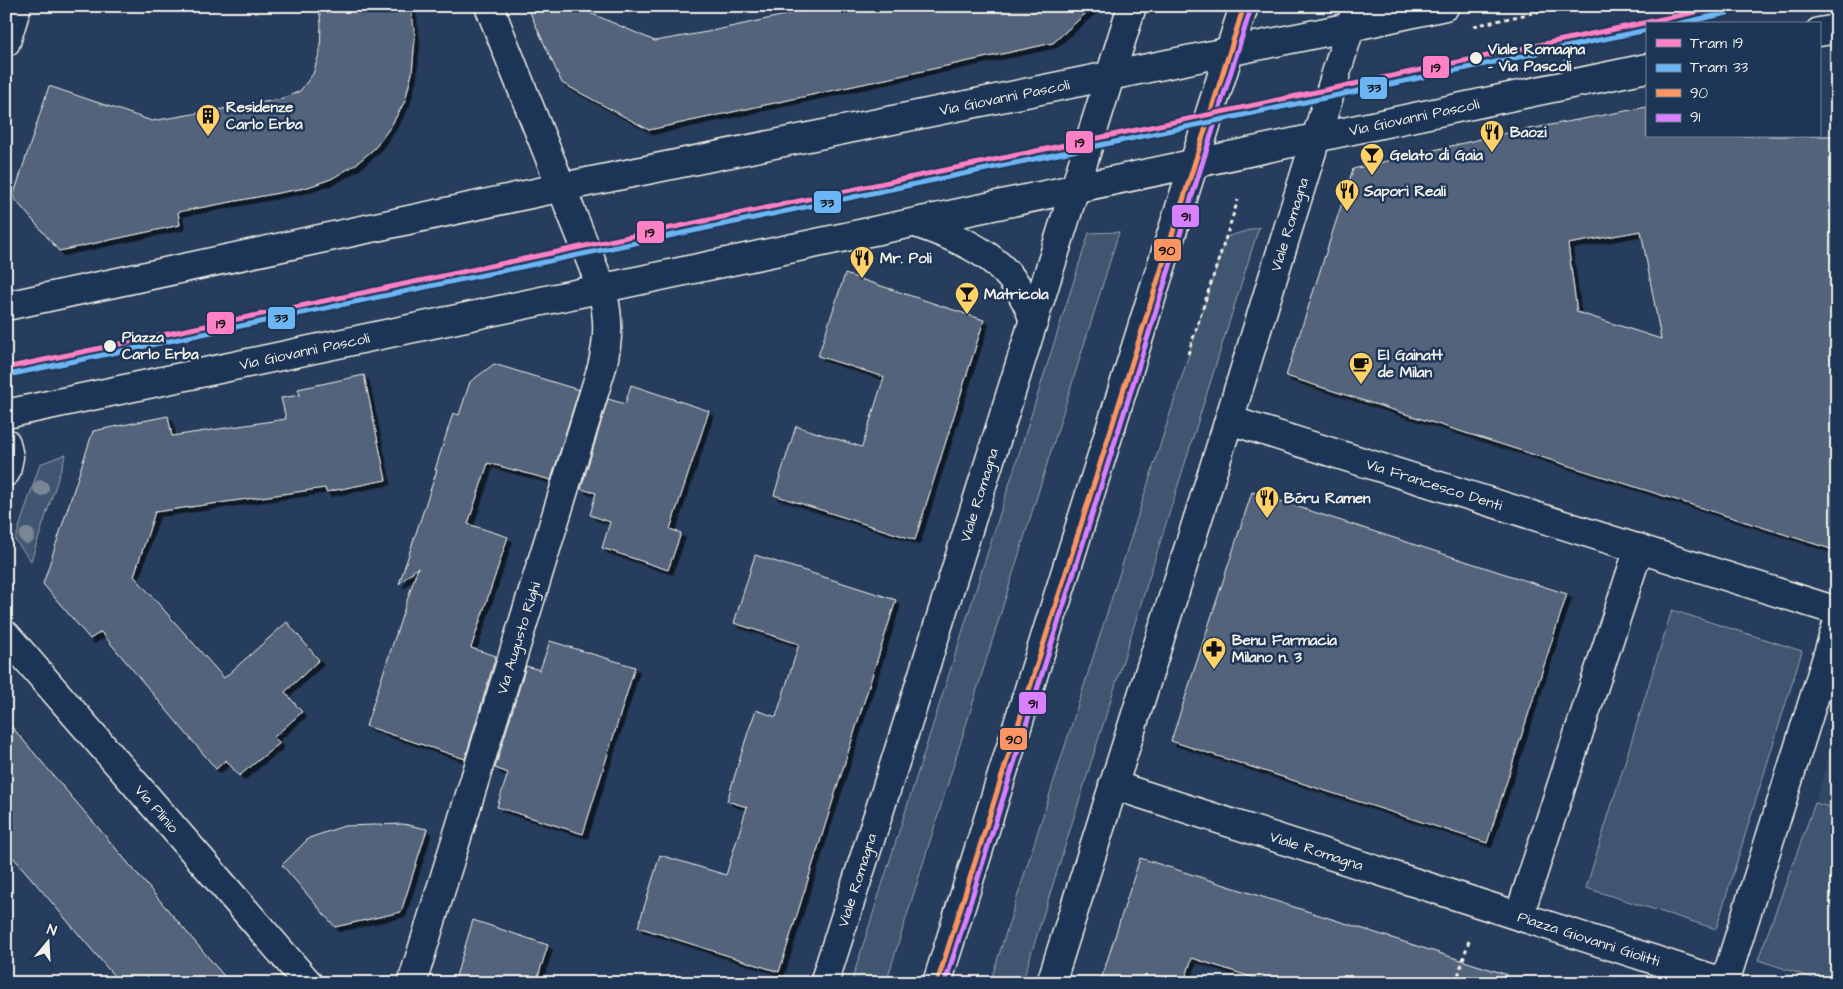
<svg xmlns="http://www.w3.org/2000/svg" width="1843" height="989" font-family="'Architects Daughter',sans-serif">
	<defs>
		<filter id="shadow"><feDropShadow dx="4.5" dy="4.5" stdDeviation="0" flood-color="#0009"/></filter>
	</defs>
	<rect width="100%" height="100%" fill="#263d5d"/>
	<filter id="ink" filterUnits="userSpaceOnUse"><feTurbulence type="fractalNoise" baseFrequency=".02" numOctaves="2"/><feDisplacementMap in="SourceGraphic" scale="10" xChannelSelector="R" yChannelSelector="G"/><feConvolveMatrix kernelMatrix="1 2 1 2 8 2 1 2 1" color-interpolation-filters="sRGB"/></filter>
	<g filter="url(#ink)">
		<path fill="#334966" d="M1837,728V809L1815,803Z"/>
		<path fill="#40546f" stroke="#9aa2ac" d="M1259,227L1022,983H990L1226,237Z
			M1119,232L886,983H851L1089,233Z
			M66,454L31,561L15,540L40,464Z
			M1672,610L1802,651L1716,929L1586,888Z
			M1815,803L1837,809V983H1828L1758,960Z"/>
		<path fill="#52647b" stroke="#f4f1e8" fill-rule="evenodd" filter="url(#shadow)" d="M319,6H411L415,38L412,73L405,101L391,126L375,148L355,165L331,179L305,188L178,212L180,225L59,251L13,197L49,86L152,121L282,99L300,91L313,74L320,51L321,24Z
			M527,6H574L655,41L707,32L827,6H1094L1053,43L649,130L562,83Z
			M1647,107V136H1837V551L1286,376L1353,169L1502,134ZM1641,231L1661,339L1577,312L1568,244Z
			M845,274L984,320L915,540L774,495L796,426L862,447L884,377L818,356Z
			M494,364L579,390L551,480L488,463L468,524L508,537L471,648L496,656L465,759L366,726L418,567L399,584L437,470H435L453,413L459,415L470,382Z
			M364,375L386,480L326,492L325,488L155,512L134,576L224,678L287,622L319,660L285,692L302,712L274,737L280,743L239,776L226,760L216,769L101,632L90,639L43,584L93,431L168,416L172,436L286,419L281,398L300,395L298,389Z
			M631,385L709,411L670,529L681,533L668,570L602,548L610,522L590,515L596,493L581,489L608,399L625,404Z
			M1252,492L1567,594L1487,843L1171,741Z
			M755,555L896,600L779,972L638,927L660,855L726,875L747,807L727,801L748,732L756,710L776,717L799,644L734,623Z
			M550,641L635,667L583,834L497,807L508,773L495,768L526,666L540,670Z
			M6,720L95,824L230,983H120L31,878L6,849Z
			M403,824L427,829L401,912L335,927L282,865L309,838L344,826Z
			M1140,858L1508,975L1506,983H1270L1192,958L1184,983H1100Z
			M473,920L548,945L536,983H454Z"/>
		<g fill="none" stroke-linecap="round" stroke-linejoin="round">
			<defs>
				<g id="minor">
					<path d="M1819,32L1837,29"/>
					<path d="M6,42L17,6"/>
					<path d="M916,223C971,242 1015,262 1034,321"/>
					<path id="s1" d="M6,306L563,187L1350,27L1445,6"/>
					<path id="s2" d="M6,414L1647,68"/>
					<path id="s3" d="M1229,420L1837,611"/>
					<path d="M6,443L9,457L6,472"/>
					<path id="s4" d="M6,635L308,983"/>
					<path id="s5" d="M1113,785L1726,983"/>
					<path d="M1519,916L1639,548"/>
					<path d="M1725,982L1837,625"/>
					<path id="s6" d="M412,983L602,367C609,338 609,318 602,289L489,6"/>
					<path id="s7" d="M824,983L907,725L1132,6"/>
					<path id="s8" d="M1051,983L1229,420L1355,12"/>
				</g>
				<path id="major" d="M937,983L1155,286L1244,6"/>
			</defs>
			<use href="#minor" stroke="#f4f1e8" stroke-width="31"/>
			<use href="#major" stroke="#f4f1e8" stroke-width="31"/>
			<path stroke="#f4f1e8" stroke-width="3" stroke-dasharray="4 4" stroke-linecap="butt" d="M1202,10L1203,6
				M1474,26L1563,6
				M1188,354L1238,200
				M1456,983L1470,937"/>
			<use href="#minor" stroke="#1d3557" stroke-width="28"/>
			<use href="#major" stroke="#1d3557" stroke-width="28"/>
			<defs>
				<path id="bus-1" d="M937,983L1244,6"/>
				<path id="bus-2" d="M945,983L1251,8"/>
			</defs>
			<use href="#bus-1" stroke="#1d3557" stroke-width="9"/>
			<use href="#bus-2" stroke="#1d3557" stroke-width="9"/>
			<use href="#bus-1" stroke="#fb9564" stroke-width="5"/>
			<use href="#bus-2" stroke="#d880ff" stroke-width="5"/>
			<defs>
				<path id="tram-1" d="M6,368L1724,6"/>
				<path id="tram-2" d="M1677,24L1727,13
					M8,375L1647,30"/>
			</defs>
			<use href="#tram-1" stroke="#1d3557" stroke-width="9"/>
			<use href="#tram-2" stroke="#1d3557" stroke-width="9"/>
			<use href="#tram-1" stroke="#ff80c5" stroke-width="5"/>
			<use href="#tram-2" stroke="#6db6f5" stroke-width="5"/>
		</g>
		<g fill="#7a8696">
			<circle cx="41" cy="488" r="8"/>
			<circle cx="27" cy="536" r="8"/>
		</g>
	</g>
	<defs>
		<symbol id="building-pin" viewBox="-11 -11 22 30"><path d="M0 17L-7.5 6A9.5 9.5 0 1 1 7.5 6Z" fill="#ffd166" stroke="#1d3557"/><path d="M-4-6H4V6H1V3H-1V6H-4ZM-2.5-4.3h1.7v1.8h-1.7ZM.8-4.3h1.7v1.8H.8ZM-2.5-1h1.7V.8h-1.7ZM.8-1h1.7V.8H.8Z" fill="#111"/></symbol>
		<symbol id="restaurant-pin" viewBox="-11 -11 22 30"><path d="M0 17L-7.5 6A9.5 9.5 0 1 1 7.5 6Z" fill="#ffd166" stroke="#1d3557"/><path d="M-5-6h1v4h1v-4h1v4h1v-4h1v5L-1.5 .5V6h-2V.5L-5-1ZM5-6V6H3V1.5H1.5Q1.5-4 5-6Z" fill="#111"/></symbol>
		<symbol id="bar-pin" viewBox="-11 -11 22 30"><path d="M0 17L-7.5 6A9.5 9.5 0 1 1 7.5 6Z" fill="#ffd166" stroke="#1d3557"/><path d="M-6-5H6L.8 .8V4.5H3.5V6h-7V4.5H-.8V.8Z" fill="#111"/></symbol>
		<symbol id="cafe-pin" viewBox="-11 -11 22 30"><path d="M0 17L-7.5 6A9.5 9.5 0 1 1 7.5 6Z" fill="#ffd166" stroke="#1d3557"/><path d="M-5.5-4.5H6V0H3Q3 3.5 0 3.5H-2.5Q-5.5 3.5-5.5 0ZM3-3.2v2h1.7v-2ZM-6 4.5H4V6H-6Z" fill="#111"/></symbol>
		<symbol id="pharmacy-pin" viewBox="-11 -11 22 30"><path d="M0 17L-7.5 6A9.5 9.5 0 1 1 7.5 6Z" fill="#ffd166" stroke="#1d3557"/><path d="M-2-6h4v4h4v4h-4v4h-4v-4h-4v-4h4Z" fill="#111"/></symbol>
	</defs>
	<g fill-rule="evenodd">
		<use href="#building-pin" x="194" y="102" width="28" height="38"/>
		<use href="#restaurant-pin" x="1478" y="118" width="28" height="38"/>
		<use href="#bar-pin" x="1358" y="141" width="28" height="38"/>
		<use href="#restaurant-pin" x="1333" y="177" width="28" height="38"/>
		<use href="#restaurant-pin" x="848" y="244" width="28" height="38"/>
		<use href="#bar-pin" x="953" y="280" width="28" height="38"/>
		<use href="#cafe-pin" x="1347" y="350" width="28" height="38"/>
		<use href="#restaurant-pin" x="1253" y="484" width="28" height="38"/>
		<use href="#pharmacy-pin" x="1200" y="635" width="28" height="38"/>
	</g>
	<g fill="#f4f1e8" stroke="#1d3557" stroke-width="2">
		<circle cx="1476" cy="58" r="7"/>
		<circle cx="110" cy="346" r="7"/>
	</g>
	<g text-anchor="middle" stroke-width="5" stroke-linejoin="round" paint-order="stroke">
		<g font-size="15" font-weight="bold" fill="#f4f1e8" stroke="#1d3557" text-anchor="start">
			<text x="1488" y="54">Viale Romagna<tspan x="1488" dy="17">- Via Pascoli</tspan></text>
			<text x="122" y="342">Piazza<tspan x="122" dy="17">Carlo Erba</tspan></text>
		</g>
		<g font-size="15" fill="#f4f1e8" stroke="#1d3557">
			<text dy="5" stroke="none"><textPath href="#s1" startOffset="1020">Via Giovanni Pascoli</textPath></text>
			<text dy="5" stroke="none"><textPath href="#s2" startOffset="1439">Via Giovanni Pascoli</textPath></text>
			<text dy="5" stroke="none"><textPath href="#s8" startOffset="795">Viale Romagna</textPath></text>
			<text dy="5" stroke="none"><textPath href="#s2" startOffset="305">Via Giovanni Pascoli</textPath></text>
			<text dy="5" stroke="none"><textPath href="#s3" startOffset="215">Via Francesco Denti</textPath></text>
			<text dy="5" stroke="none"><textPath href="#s7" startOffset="512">Viale Romagna</textPath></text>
			<text dy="5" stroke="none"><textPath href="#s6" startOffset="361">Via Augusto Righi</textPath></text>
			<text dy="5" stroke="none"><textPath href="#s4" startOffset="230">Via Plinio</textPath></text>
			<text dy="5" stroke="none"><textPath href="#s5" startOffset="214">Viale Romagna</textPath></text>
			<text dy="5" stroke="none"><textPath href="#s7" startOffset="108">Viale Romagna</textPath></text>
			<text dy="5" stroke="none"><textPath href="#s5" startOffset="500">Piazza Giovanni Giolitti</textPath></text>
		</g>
		<g font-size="15" font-weight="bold" fill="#f4f1e8" stroke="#1d3557" text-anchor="start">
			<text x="226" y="112">Residenze<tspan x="226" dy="17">Carlo Erba</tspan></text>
			<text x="1510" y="137">Baozi</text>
			<text x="1390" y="160">Gelato di Gaia</text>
			<text x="1364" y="196">Sapori Reali</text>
			<text x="880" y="263">Mr. Poli</text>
			<text x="984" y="299">Matricola</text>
			<text x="1378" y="360">El Gainatt<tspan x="1378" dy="17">de Milan</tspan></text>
			<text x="1284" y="503">Bōru Ramen</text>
			<text x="1232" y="645">Benu Farmacia<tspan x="1232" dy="17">Milano n. 3</tspan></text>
		</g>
	</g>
	<g stroke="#1d3557" stroke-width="2">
		<rect x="1422" y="55" width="28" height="24" rx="5" fill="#ff80c5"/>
		<rect x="1359" y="76" width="29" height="24" rx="5" fill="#6db6f5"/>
		<rect x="1065" y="130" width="29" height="24" rx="5" fill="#ff80c5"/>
		<rect x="813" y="190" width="29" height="24" rx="5" fill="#6db6f5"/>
		<rect x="1171" y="204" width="29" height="24" rx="5" fill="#d880ff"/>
		<rect x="636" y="220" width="29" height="24" rx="5" fill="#ff80c5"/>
		<rect x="1153" y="238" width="29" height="24" rx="5" fill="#fb9564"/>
		<rect x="267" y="306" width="29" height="24" rx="5" fill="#6db6f5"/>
		<rect x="206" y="311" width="29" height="24" rx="5" fill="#ff80c5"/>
		<rect x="1018" y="691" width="29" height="24" rx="5" fill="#d880ff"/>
		<rect x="999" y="727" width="29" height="24" rx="5" fill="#fb9564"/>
	</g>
	<g font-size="14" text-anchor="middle" font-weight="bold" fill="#111">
		<text x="1436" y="72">19</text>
		<text x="1374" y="92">33</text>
		<text x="1080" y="147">19</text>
		<text x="827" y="207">33</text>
		<text x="1186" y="221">91</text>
		<text x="650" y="237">19</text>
		<text x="1167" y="255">90</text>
		<text x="281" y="322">33</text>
		<text x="221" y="328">19</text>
		<text x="1033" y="708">91</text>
		<text x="1014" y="744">90</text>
	</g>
	<rect width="1843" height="989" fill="none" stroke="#1d3557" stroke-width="25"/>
	<rect x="12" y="12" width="1818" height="964" fill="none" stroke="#f4f1e8" stroke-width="2" filter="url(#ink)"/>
	<rect x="1646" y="22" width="175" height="115" fill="#1d3557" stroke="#738091"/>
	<rect x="1656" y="39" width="25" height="8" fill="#ff80c5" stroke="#738091"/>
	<text x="1690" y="48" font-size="15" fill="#f4f1e8">Tram 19</text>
	<rect x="1656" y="64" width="25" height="8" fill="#6db6f5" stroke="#738091"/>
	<text x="1690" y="72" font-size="15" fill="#f4f1e8">Tram 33</text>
	<rect x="1656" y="89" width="25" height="8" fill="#fb9564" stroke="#738091"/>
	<text x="1690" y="98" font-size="15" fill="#f4f1e8">90</text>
	<rect x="1656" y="114" width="25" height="8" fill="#d880ff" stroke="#738091"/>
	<text x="1690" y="122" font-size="15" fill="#f4f1e8">91</text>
	<g transform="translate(48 942) rotate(18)" stroke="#1d3557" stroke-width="4" paint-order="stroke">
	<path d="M0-4L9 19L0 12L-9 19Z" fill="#f4f1e8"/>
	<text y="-8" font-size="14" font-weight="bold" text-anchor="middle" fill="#f4f1e8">N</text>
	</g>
</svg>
